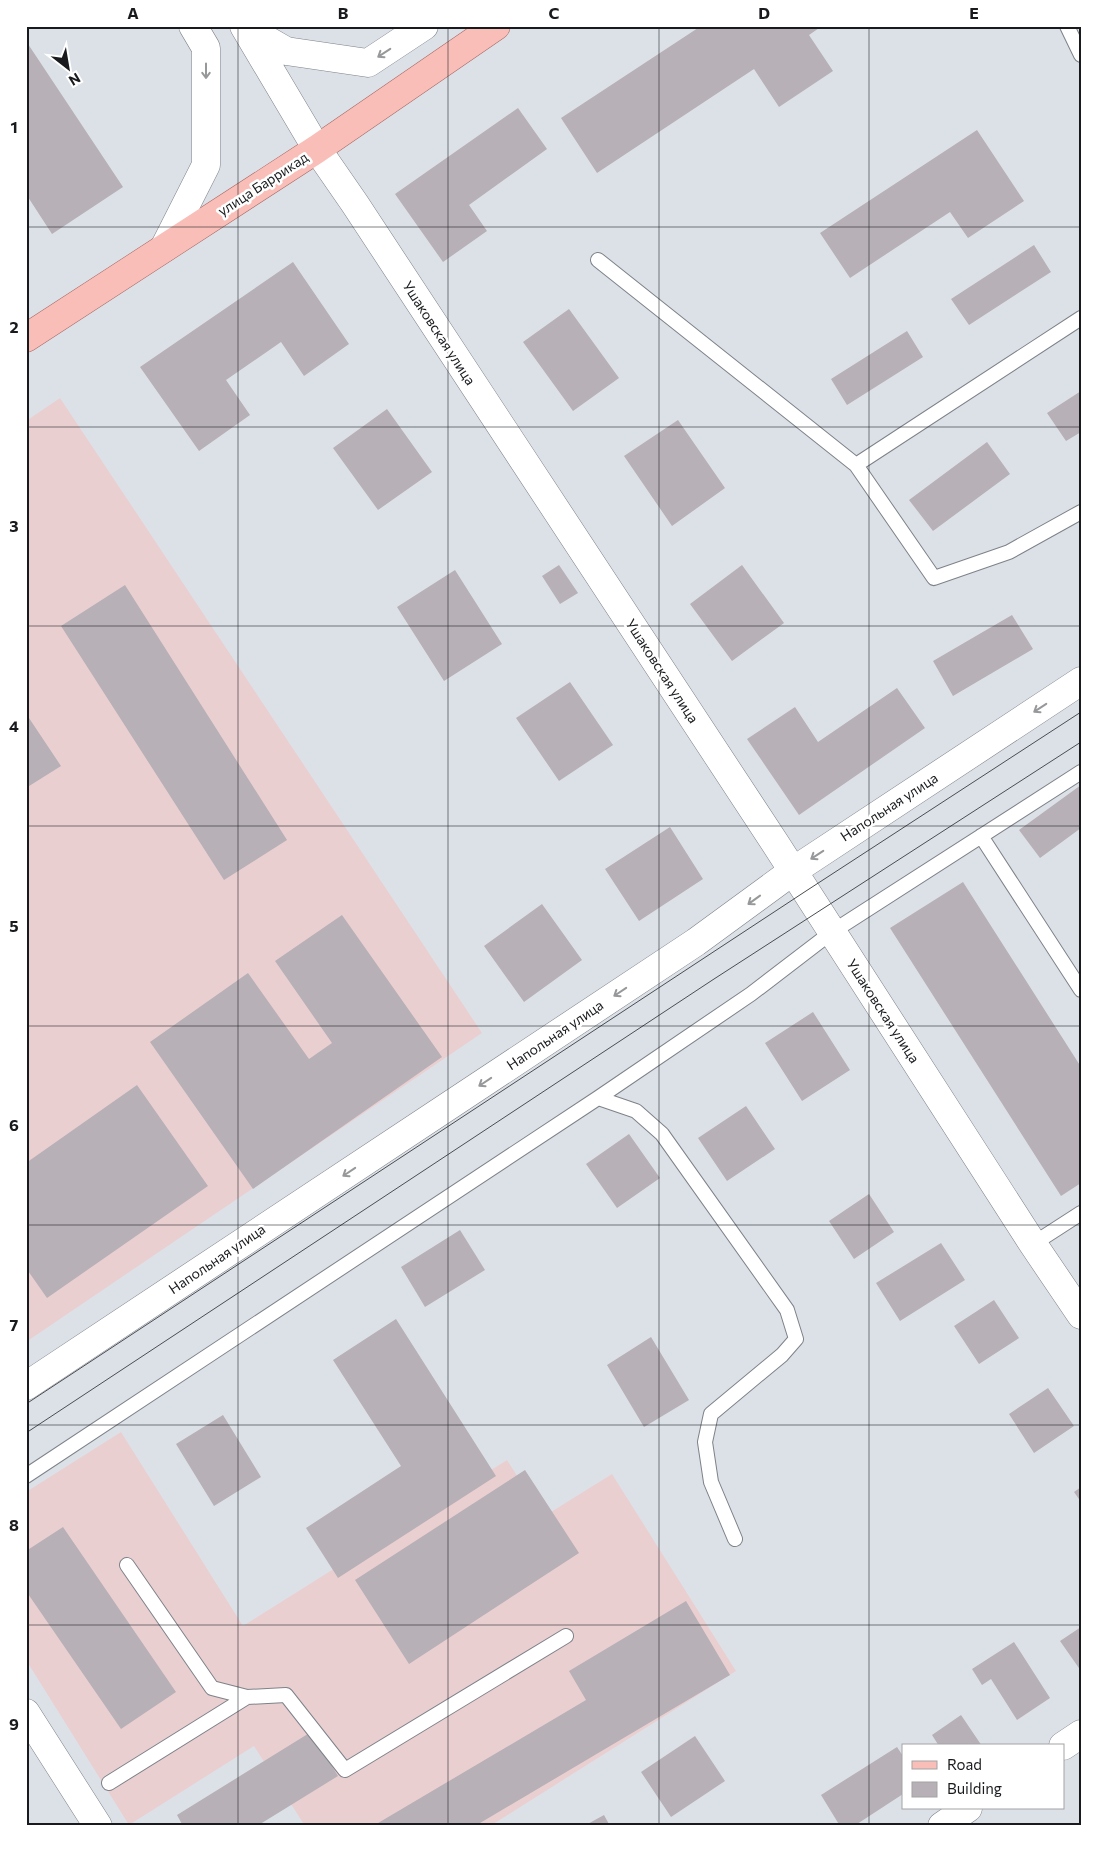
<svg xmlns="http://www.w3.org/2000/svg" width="1107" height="1852" font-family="Commissioner,sans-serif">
	<rect width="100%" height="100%" fill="#dce1e8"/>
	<path fill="#eacfd1" d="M60,398L482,1033L26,1342V421Z
		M121,1432L243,1626L507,1460L543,1517L612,1474L736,1671L490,1826H305L254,1746L129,1825L26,1660V1492Z"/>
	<path fill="#b7b0b6" d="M701,26H822L809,35L833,71L779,107L754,69L597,173L561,118Z
		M26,41L123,187L52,234L26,194Z
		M518,108L547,149L469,205L487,231L443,262L395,194Z
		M977,130L1024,201L968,238L950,212L850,278L820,233Z
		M1034,245L1051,272L969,325L951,299Z
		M293,262L349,344L304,376L281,342L226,380L250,415L199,451L140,367Z
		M569,309L619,378L573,411L523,342Z
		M907,331L923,357L847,405L831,379Z
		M1081,391V432L1066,441L1047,413Z
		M387,409L432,472L378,510L333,448Z
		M678,420L725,488L672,526L624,456Z
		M987,442L1010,474L933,531L909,500Z
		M559,565L578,593L560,604L542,576Z
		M742,565L784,623L732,661L690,604Z
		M455,570L502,644L444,681L397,607Z
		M125,585L287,840L224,880L61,626Z
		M1012,615L1033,649L953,696L933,661Z
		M570,682L613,745L559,781L516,718Z
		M897,688L925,728L799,815L747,739L795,707L818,742Z
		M26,715H27L61,766L26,788Z
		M1081,785V828L1040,858L1019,830Z
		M670,827L703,879L639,921L605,869Z
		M963,882L1081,1067V1183L1061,1196L890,928Z
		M542,904L582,960L524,1002L484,946Z
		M342,915L442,1057L253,1189L150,1042L248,973L309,1059L332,1043L275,961Z
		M813,1012L850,1070L802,1101L765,1043Z
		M137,1085L208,1186L47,1298L26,1268V1163Z
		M746,1106L775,1149L727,1181L698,1138Z
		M629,1134L660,1178L617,1208L586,1164Z
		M869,1194L894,1232L854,1259L829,1221Z
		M460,1230L485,1270L425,1307L401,1267Z
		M941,1243L965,1280L900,1321L876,1283Z
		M994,1300L1019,1338L979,1364L954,1326Z
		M396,1319L496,1476L338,1578L306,1528L401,1466L333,1360Z
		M651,1337L689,1400L644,1427L607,1365Z
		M1048,1388L1074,1426L1034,1453L1009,1414Z
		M223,1415L261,1477L214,1506L176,1444Z
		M525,1470L579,1553L409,1664L355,1580Z
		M1081,1487V1502L1074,1492Z
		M63,1527L176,1692L121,1729L26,1591V1551Z
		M686,1601L730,1675L475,1826H373L586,1700L569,1671Z
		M1081,1627V1671L1060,1641Z
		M1014,1642L1050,1698L1017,1720L991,1679L982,1685L972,1669Z
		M961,1715L982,1746H939L932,1735Z
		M311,1732L338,1776L257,1826H183L177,1815Z
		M695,1736L725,1781L671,1817L641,1772Z
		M897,1747L903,1756V1794L854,1826H840L821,1795Z
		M604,1815L610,1826H584Z"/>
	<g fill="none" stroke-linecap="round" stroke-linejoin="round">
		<defs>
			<path id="lane" d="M1067,26L1081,55
				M598,260L856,465
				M1081,318L856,465L934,578L1009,552L1081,512
				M981,836L1081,990
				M598,1098L636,1111L662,1134L787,1310L796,1339L782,1355L711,1414L705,1442L711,1482L735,1539
				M1033,1244L1081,1213
				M26,1476L598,1098L751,994L832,932L1081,772
				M247,1697L286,1695L345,1770L566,1636
				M109,1783L247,1697L212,1688L127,1565"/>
			<path id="street" d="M1063,1746L1081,1734
				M942,1826L968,1808"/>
			<path id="secondary" d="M244,26L317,149L355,204L775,843L1033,1244L1081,1315
				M246,28L286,51L368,63L424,26
				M164,248L206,165V48L193,26
				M26,1386L696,942L793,871L1081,681
				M26,1713L98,1826"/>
			<path id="primary" d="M26,338L317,149L496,26"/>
		</defs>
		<use href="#lane" stroke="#7e8289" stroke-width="16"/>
		<use href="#street" stroke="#7e8289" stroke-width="29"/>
		<use href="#secondary" stroke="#7e8289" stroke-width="29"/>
		<use href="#primary" stroke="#a96863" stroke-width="29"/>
		<use href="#lane" stroke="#fff" stroke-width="14"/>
		<use href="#street" stroke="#fff" stroke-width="28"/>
		<use href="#secondary" stroke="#fff" stroke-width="28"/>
		<use href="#primary" stroke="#fabeb8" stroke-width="28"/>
		<path stroke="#4a4d51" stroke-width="1" d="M26,1404L806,891L1081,712
			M26,1433L714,979L1081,742"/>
	</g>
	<defs><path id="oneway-shaft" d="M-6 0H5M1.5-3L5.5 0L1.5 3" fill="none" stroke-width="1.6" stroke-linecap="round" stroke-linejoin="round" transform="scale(1.25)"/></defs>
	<g stroke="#979899">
		<use href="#oneway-shaft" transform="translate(384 53) rotate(147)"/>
		<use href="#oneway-shaft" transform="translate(206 71) rotate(90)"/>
		<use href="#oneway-shaft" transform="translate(1040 708) rotate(147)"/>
		<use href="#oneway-shaft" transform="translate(817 855) rotate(147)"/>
		<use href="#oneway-shaft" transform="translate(754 900) rotate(144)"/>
		<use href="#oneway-shaft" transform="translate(620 992) rotate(146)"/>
		<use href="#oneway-shaft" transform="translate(485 1082) rotate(146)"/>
		<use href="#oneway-shaft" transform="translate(349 1172) rotate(146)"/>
	</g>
	<path fill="none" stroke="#181a1d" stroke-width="1" stroke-opacity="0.55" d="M238,26V1826M448,26V1826M659,26V1826M869,26V1826M26,227H1081M26,427H1081M26,626H1081M26,826H1081M26,1026H1081M26,1225H1081M26,1425H1081M26,1625H1081"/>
	<g text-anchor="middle" stroke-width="5" stroke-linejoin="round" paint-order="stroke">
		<g font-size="14" fill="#181a1d" stroke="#fff">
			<text transform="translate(263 184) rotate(-33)" y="5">улица Баррикад</text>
			<text transform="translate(439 333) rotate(57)" y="5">Ушаковская улица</text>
			<text transform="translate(662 671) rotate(57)" y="5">Ушаковская улица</text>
			<text transform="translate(889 807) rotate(-33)" y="5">Напольная улица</text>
			<text transform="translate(883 1011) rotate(57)" y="5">Ушаковская улица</text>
			<text transform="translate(555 1035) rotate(-34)" y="5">Напольная улица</text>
			<text transform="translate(217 1259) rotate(-34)" y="5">Напольная улица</text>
		</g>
	</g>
	<rect width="1107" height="1852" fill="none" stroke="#ffffff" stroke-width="55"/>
	<rect x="902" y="1744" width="162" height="65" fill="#ffffff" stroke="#a3a3a5"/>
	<rect x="912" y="1761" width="25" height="8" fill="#fabeb8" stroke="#a3a3a5"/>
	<text x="947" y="1770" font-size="15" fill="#181a1d">Road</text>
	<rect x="912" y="1782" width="25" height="15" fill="#b7b0b6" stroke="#a3a3a5"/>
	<text x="947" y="1794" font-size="15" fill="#181a1d">Building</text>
	<g transform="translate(68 68) rotate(149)" stroke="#ffffff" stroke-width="4" paint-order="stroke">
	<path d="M0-4L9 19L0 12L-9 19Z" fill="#181a1d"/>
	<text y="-8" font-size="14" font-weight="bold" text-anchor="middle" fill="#181a1d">N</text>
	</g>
	<rect x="28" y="28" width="1052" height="1796" fill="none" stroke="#181a1d" stroke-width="2"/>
	<g font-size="16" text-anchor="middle" font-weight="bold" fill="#181a1d">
		<text x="133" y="19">A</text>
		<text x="343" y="19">B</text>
		<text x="554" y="19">C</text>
		<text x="764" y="19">D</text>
		<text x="974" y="19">E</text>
		<text x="14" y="133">1</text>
		<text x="14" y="333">2</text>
		<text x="14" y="532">3</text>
		<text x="14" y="732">4</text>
		<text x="14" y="932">5</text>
		<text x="14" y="1131">6</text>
		<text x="14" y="1331">7</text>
		<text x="14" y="1531">8</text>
		<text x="14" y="1730">9</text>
	</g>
</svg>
